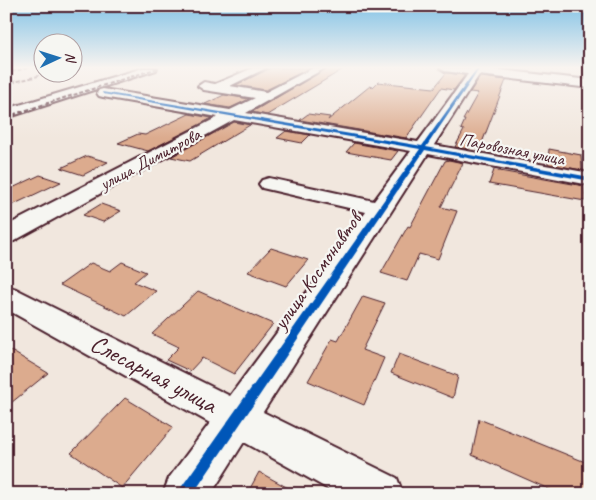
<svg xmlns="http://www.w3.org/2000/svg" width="596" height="500" font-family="Caveat,sans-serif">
	<rect width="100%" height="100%" fill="#f1e7de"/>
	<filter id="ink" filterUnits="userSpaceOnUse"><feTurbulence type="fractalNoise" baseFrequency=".02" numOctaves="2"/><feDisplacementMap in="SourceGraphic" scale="10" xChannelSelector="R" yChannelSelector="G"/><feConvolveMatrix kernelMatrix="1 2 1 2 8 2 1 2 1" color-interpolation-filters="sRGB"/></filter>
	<g filter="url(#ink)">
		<path fill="#dcab8e" stroke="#4a1f2b" d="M271,68H310L266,90L236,85Z
			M327,68H345L267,115L252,112Z
			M446,73L465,75L454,90L441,88L406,138L300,120L308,114L330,117L328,120L370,86L373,87L378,82L434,88Z
			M480,77L506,80L480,148L470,146L469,149L455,147L464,130L461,129L465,120H463L478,93L470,92Z
			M224,95L249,99L230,108L205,104Z
			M189,114L212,118L148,151L118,143L138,134L145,135Z
			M234,122L250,125L190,161L171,157Z
			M286,131L310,135L302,143L277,138Z
			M354,143L398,151L391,160L346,152Z
			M549,149L581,155L582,170L548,164Z
			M87,156L108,162L83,175L61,168Z
			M449,160L463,163L441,207L457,211L438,259L419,254L407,281L381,273L408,226L410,227L445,161Z
			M494,170L584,186L585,201L489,184Z
			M40,175L61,182L6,208V191Z
			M101,204L121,211L103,222L83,215Z
			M271,248L308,260L286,286L248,272Z
			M122,262L146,272L134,282L156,291L126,316L60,285L91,263L110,271Z
			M198,291L273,324L234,374L202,358L190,371L166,360L179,347L152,334Z
			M363,296L385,303L362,350L384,358L364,405L308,381L332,339L338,341Z
			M6,348L48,373L6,407Z
			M399,354L458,376L453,398L391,373Z
			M125,398L173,427L122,488L71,453Z
			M479,419L590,464V494H560L472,455Z
			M259,472L299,494H247Z"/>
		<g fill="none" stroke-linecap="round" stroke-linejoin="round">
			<defs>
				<path id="minor" d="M143,68H157L156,70L6,118V109Z
					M253,68H266L230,86L266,92L313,68H325L246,113L418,142L468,74L445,71L440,68H483L590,80V88L479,75L434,145L590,173V185L428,154L263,412L397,478L403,494H337L244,442L211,494H163L169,478L210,423L6,309V286L16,289L230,396L366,212L262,188L259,184L262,180L269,178L374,201L411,151L234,120L14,241L6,243V226L218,117L103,97L99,96L97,93L99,90L103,89L230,110L255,98L204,90L198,86L204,82L215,84Z"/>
			</defs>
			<use href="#minor" stroke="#4a1f2b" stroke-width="4"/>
			<use href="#minor" fill="#f6f6f2" fill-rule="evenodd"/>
			<path stroke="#4a1f2b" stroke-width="2" stroke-dasharray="4 2" stroke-linecap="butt" d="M72,68H75
				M6,73L28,68
				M6,84L54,72
				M45,104L158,68"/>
			<path stroke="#4a1f2b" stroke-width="2.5" stroke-dasharray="4.5 2.5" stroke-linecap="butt" d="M6,117L49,103"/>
			<defs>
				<path id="cycleway" d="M477,68H480L426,147L590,177V181L425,150L193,494H178L180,489L420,149L103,94L102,92L422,146Z"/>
			</defs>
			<use href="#cycleway" stroke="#f6f6f2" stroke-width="3"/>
			<use href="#cycleway" fill="#0057b8" fill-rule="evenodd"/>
		</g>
	</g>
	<linearGradient id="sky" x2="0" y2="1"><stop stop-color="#81c2e6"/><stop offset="0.49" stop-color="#f9f4f0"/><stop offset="1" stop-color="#f9f4f0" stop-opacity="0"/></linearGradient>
	<rect width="596" height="138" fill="url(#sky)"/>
	<g text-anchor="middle" stroke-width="4.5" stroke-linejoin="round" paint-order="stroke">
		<g font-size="18" fill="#4a1f2b" stroke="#f6f6f2">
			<text transform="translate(512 149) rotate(11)" y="6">Паровозная улица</text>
			<text transform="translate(150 159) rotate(-28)" y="6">улица Димитрова</text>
		</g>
		<g font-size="21" fill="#4a1f2b" stroke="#f6f6f2">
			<text transform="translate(317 271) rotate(-55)" y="7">улица Космонавтов</text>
		</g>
		<g font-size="25" fill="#4a1f2b" stroke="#f6f6f2">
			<text transform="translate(154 373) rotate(28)" y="9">Слесарная улица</text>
		</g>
	</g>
	<rect width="596" height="500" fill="none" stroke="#f6f6f2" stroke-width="25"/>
	<rect x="12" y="12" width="571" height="475" fill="none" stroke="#4a1f2b" stroke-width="2" filter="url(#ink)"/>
	<g transform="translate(58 58) rotate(86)"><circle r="24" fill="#f6f6f2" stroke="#b1a0a2"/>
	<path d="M0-4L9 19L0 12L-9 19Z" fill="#1f6fb2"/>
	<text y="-8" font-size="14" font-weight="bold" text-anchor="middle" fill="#4a1f2b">N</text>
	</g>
</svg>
